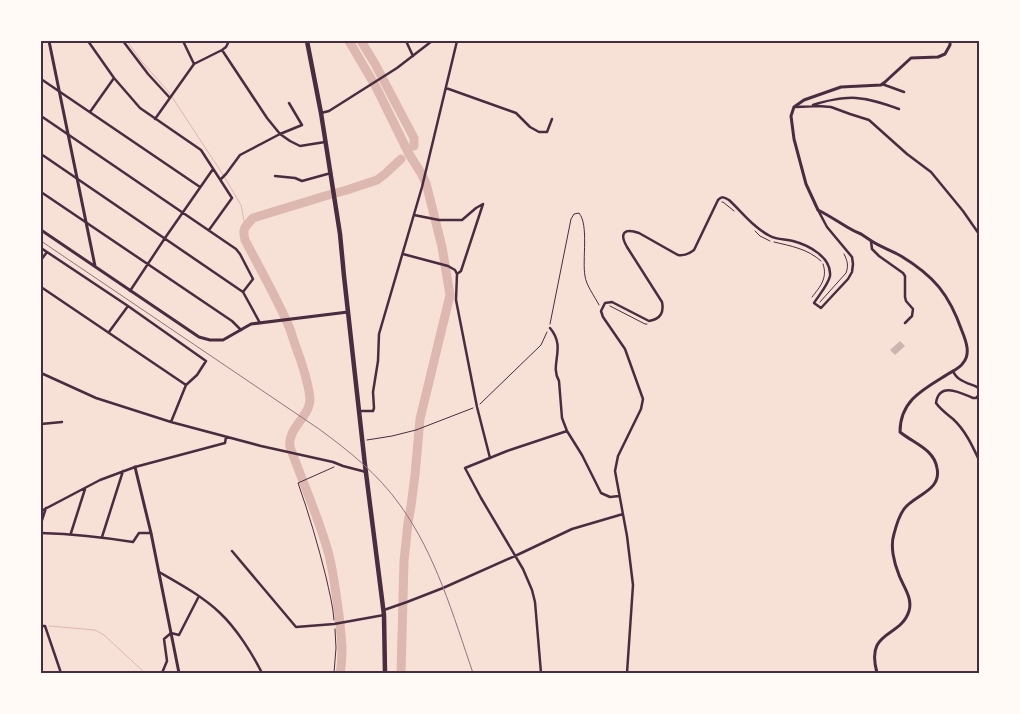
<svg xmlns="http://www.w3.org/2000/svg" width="1020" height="714" font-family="'Fira Sans Condensed',sans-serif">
	<rect width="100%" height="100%" fill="#f7e1d7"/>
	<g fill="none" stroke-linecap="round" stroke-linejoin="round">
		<path stroke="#dcb8b0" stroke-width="1" d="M127,41L142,62L168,91L222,173L241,205L245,226
			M49,626L95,630L104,635L145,673"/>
		<path stroke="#dcb8b0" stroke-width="9" d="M349,41L376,87L409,154L421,173L426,183L442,247L450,295L420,419L415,475L411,506L408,523L404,561L401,673
			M361,41L375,64L414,138V146
			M340,673C344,654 341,634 339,615C336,595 334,575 329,555C319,518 303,483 290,447C287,428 310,417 310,399C309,385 304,371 300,358C296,348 293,338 290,329C277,298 260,269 245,240C242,228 245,227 253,218L325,196L347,190L377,180L385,174L401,159"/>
	</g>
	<path fill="#ccb4b1" d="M900,341L905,346L895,355L890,350Z"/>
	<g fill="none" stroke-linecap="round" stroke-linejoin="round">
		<path stroke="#4a2c40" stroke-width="1" d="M722,202H723L734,211
			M755,231L760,236L770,241
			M774,242C791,246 808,249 821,261
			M812,297C820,287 828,278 823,264
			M820,302L846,273C849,265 847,260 844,254
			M610,306L645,324H647
			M550,324L571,219L574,214L579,213C589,225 582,260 585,276C586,285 595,297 599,305
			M480,404L541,345L547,332
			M367,440L392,436L416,430L473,408
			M334,620C333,605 329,591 326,577C318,545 309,514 298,483L334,467
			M334,673L336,648L335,629"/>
		<path stroke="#4a2c40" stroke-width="2.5" d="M88,41L114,78L140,108L201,150L232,198L209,230
			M123,41L148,74L170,98
			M183,41L194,64
			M406,41L413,56
			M222,50L267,118L280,134L290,141L300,146L325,142
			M41,79L200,187
			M882,84L904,92
			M446,88L516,113L530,127L539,132H547L552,119
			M813,105C824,101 844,97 856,98C871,99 885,104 899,109
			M796,107L818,106L831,107L850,114L869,120L907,154L931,172L963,211L979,234
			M90,112L114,78
			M321,113L329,111L397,68L432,41
			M41,116L236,249L240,254L253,279L243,292
			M155,119L194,64L222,50L226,47L229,41
			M41,154L243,292L260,323
			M275,176L295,178L302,181L331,173
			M221,179L226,174L240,155L280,134L302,125L289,103
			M41,192L232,321L241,330
			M483,204L461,271L457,274L456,300L477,407L490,458
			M414,215L439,220H462L476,208L483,204
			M871,241L872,249L879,256L903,273L905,276V297L906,301L913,309L912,316L905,323
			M41,248L128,306
			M403,254L448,266L455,270L457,274
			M41,260L47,252
			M41,287L186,385
			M130,291L165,238L213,169
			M550,328C567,348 549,364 559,381L562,418L567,431L582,455L601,493L610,497L619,496
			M109,332L128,306L206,361L197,375L186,385L171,422
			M953,371C957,381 968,383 977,387L979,389
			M41,373L96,398L171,422L261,446L333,462L343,466L366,472
			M979,395L976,398H973C961,393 939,381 936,403C941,410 947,414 953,419C965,430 972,445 979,460
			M360,411H373L374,408L373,392L378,361L379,334L422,187L457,41
			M41,424L62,422
			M41,511L100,480L135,467L225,443L226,437
			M41,523L46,508
			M41,533C72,534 102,537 133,542L139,533H151
			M71,533L85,489
			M102,537L123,471
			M232,551L296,627L334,624L384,615
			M159,572C180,584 202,596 220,613C236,628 252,653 262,673
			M384,610L407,602L443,588L515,556L572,529L623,514
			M41,626H45L61,673
			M162,673L167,661L164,639L171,633L179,635L199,596
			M541,673L535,602L532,590L523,569L481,498L465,468L507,451L567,431
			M627,673L633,585L627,536L615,471L618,456L641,409L643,399L625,349L603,317L601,311L605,303L612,302L649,321C661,319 664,312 662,302L627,247C619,233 624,228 639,233L678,255C684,256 689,254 694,250L718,200C722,196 724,197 729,200C742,212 754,228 770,236C777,240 785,239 793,241C808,245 832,257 830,276C828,285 819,295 814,303L821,308L848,279L852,272L853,264L852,257L827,227L818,210"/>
		<path stroke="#4a2c40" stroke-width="3" d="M49,41L95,266
			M41,230L199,337L210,340H223L251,324L348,312
			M135,467L151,533L179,673
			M877,673C865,629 900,639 909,611C913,598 903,586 899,575C894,563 890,546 894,534C896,526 899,516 904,509C914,495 942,491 937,468C934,449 913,443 900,432C900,400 924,389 948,374C953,371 960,368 963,363C971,354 966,341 962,331C949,294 934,276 901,256C891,250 880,247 870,240C867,238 864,236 861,234C856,232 852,230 847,227C837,221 828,215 818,210L806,184L794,139L791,116L794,107L804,100L841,87L881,85L885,82L911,58L938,57L945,54L950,45V41"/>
		<path stroke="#4a2c40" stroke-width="4.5" d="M307,41L321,113L340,234L344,276L365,465L384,615L385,673"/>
		<path stroke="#8f747c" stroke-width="1" d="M41,241L319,429C349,451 378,474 400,505C436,555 453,615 473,673"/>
	</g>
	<rect width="1020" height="714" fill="none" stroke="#fffaf5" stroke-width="85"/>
	<rect x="42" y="42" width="936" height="630" fill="none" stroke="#4a2c40" stroke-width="2"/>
</svg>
